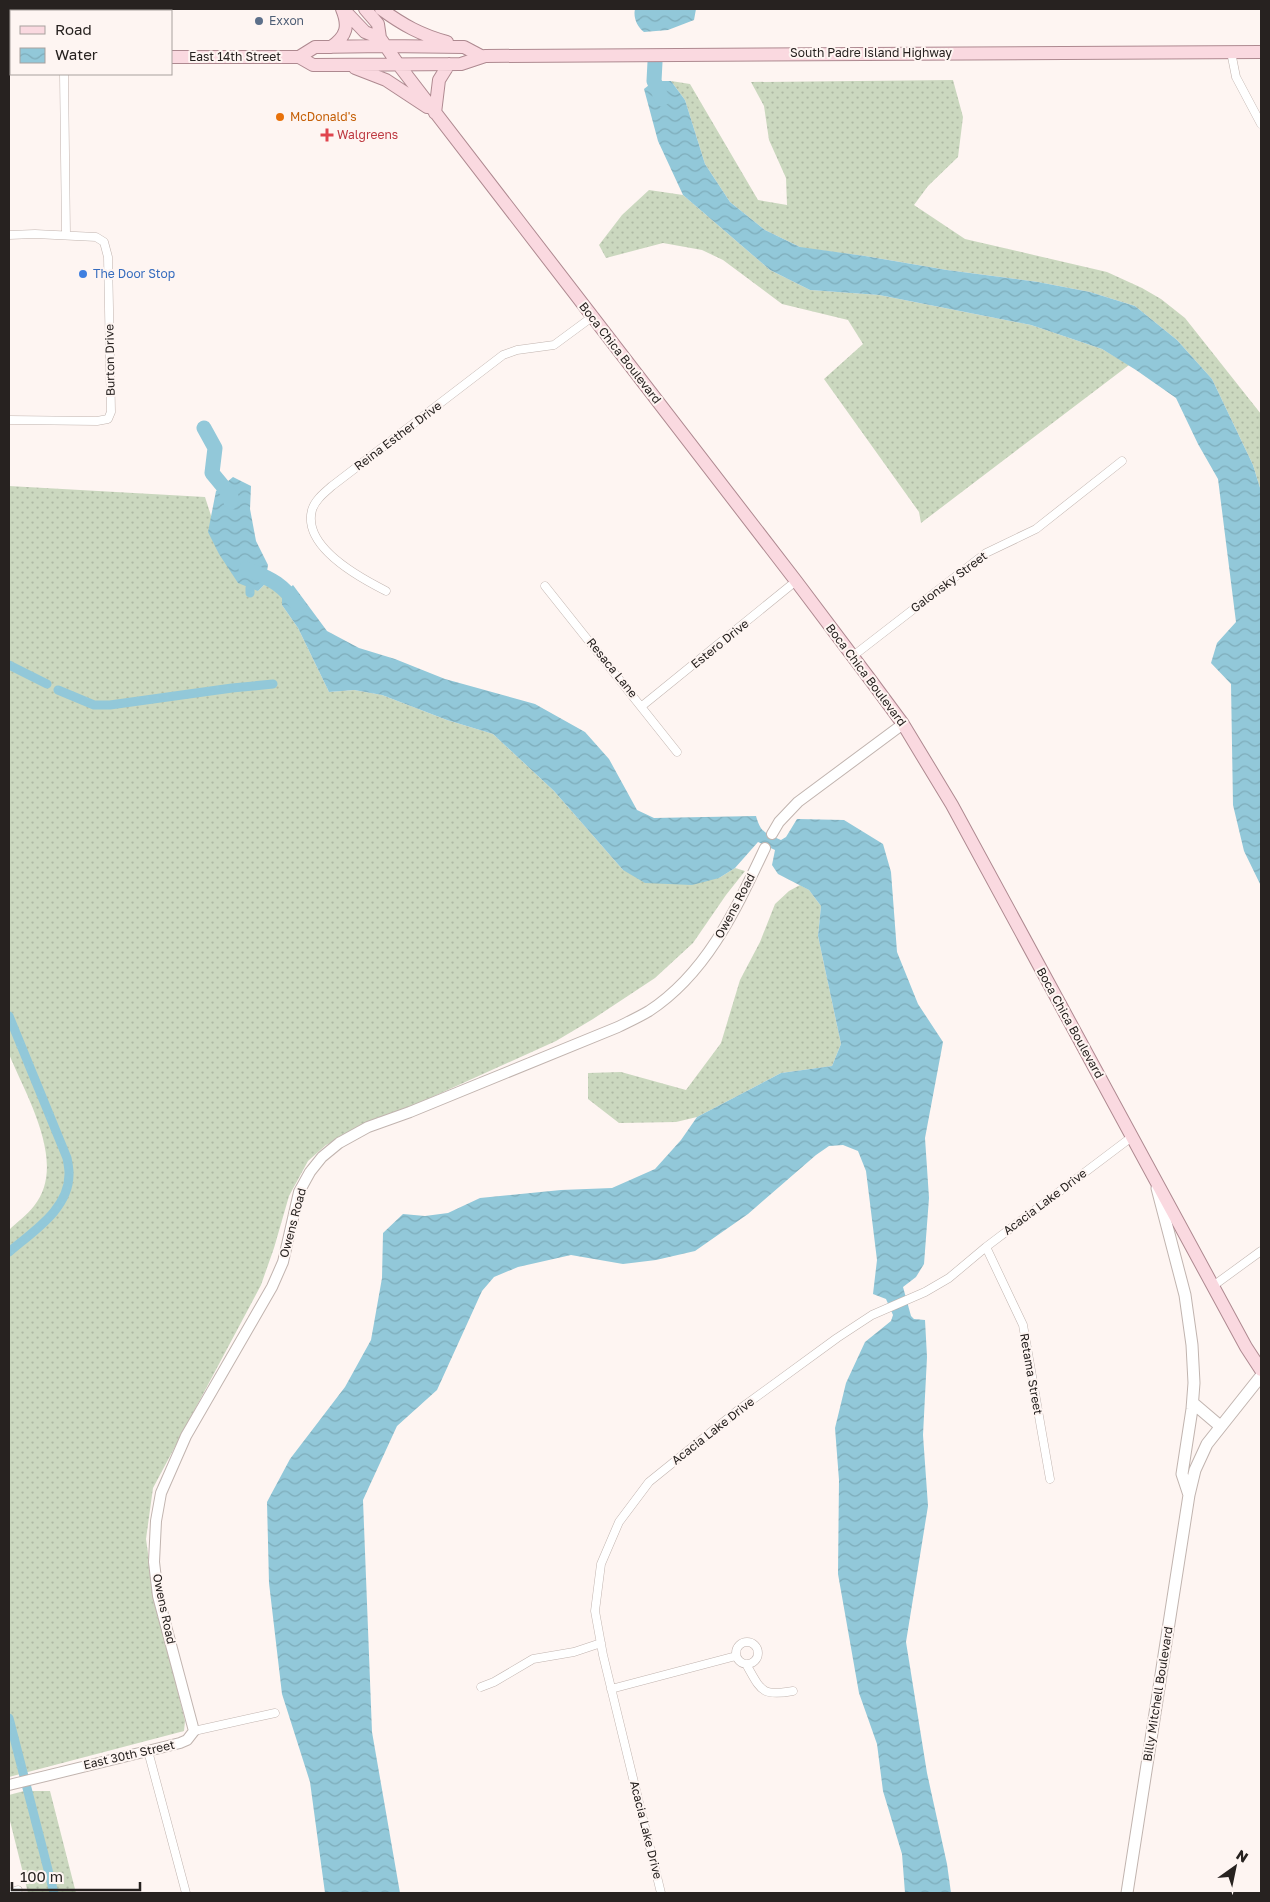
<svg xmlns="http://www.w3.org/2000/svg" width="1270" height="1902" font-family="'Golos Text',sans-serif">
	<defs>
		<pattern id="grass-dots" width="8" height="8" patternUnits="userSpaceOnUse" patternTransform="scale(1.25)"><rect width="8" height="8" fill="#cbd8bf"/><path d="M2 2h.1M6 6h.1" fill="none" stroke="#aeb9a4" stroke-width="1.8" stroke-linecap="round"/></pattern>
		<pattern id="water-waves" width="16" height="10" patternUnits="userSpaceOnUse" patternTransform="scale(1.25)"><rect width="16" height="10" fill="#92c8d9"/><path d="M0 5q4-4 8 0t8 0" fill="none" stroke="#7eacba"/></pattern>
	</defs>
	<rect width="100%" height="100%" fill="#fef5f2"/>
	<path fill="url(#grass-dots)" d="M953,80L963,117L958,157L928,186L914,205L965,239L1107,272L1142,288L1161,299L1185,318L1261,414V491L1253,465L1212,379L1177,340L1135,306L1090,292L1038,282L947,270L865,256L802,248L765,230L730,202L705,164L685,100L671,81L690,84L758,200L787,205L786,178L769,140L764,106L751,82Z
		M649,190L683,195L770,270L810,290L879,295L1031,325L1102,349L1129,365L921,523L919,512L824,379L863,344L848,320L782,304L723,260L702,250L663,243L606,258L599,245L622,215Z
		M9,486L205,497L214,525L258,591L265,584L282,595V605L298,628L329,692L354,690L382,695L447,720L493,734L554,791L623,870L719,878L735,868L745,871L726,895L693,943L655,978L593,1019L556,1041L326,1145L308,1161L289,1196L274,1248L261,1285L153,1488L146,1539L154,1595L185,1721L184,1731L9,1777V1230C17,1222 27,1215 34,1206C68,1164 26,1096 9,1054Z
		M800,885L809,890L821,906L818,936L841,1044L832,1066L781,1073L697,1117L676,1122L619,1123L588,1099V1073L621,1072L686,1090L721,1043L740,980L760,942L775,904L789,891Z
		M24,1791H50L76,1893H28L9,1817V1795Z"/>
	<path fill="url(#water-waves)" d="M635,9H696L694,20L668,30L644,32C637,27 633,17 635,9Z
		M654,81H671L685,100L705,164L730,202L765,230L800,247L865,256L947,270L1038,282L1090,292L1135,306L1177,340L1212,379L1253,465L1261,491V886L1244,851L1233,805L1231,684L1211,663L1217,643L1236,622L1218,479L1198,444L1176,398L1136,370L1102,349L1031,325L879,295L810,290L770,270L683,195L658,141L644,89Z
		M233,477L251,486L250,509L256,541L268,565L265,584L258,591L238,583L219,554L208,532L216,491Z
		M293,585L327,631L359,648L395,659L445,679L535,704L585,732L609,759L637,810L654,818L756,816C761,833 765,833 781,840L786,837L797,819L844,820L883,844L891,872L897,952L918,1004L943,1042L925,1138L929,1198L924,1264L916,1277L903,1287L911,1316L914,1319L925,1320L927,1357L923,1435L928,1506L906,1642L927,1773L947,1864L951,1893H905L902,1854L883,1791L877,1744L859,1693L838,1574L839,1480L835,1428L846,1383L865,1342L891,1321L893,1315L886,1299L873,1294L877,1260L866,1171L858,1151L843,1145L829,1146L816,1155L748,1214L695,1251L656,1260L623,1264L571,1255L518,1267L494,1277L482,1291L437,1390L397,1426L363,1500L372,1732L400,1893H325L310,1782L282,1694L269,1583L267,1502L290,1459L345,1387L371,1340L382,1278L383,1233L403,1214L425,1216L448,1213L480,1198L561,1190L612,1188L655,1169L681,1140L697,1117L781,1073L832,1066L841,1044L818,936L821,906L809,890L778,874L772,865L775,850L758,842L735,868L719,878L692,885L645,883L623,870L554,791L493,734L447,720L382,695L354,690L329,692L298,628L282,605V595Z"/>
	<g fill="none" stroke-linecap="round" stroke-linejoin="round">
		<path stroke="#92c8d9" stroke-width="9" d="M250,593V588
			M9,665L47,684
			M58,690L94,705H110L232,688L273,684
			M9,1016L67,1158C68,1163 69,1168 69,1173C70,1209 32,1232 9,1252
			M9,1718L54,1893"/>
		<path stroke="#92c8d9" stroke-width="15" d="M655,62L654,81L662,99
			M204,428L215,448L212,473L231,496V502
			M246,569C273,579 283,585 299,607"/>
		<defs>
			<path id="minor" d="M1231,52L1236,77L1261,124
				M64,74L66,235
				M9,235L35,234L96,237L104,242L108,257L111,412L108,419L97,421L9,420
				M545,586L677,752
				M386,591C360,578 302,547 312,510C315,500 324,493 332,486L503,355L517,350L554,345L592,317
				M853,656L986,553L1036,529L1122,461
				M642,706L796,581
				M986,1247L1023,1325L1050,1479
				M1213,1286L1261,1251
				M736 1653a11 11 0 1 1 22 0a11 11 0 1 1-22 0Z
				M746,1664C761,1690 761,1697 793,1691
				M481,1687L494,1682L533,1659L574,1652L601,1643
				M611,1689L736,1656
				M194,1731L275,1713
				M148,1751L186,1893
				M9,1893L18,1890
				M661,1893L603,1655L595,1611L601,1564L619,1522L649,1482L737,1411L837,1338L872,1315L925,1292L949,1278L986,1247L1133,1136"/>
			<path id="tertiary" d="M772,834L779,822L798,802L903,724
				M9,1785L180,1743L187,1740L194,1731L158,1596L154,1562L156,1521L161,1493L186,1436L272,1287L283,1262L299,1192L310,1172L322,1157L339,1143L368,1127L410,1112L618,1027C628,1022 639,1017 649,1011C707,973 736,909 765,848"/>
			<path id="secondary" d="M1157,1188L1185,1295L1192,1345L1194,1383L1192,1409L1182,1474L1189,1495
				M1193,1403L1220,1426
				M1127,1893L1189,1495L1195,1470L1207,1444L1261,1376"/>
			<path id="primary" d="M343,9L365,32L380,38
				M365,9L378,24L380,38L398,64L796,581L872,682L903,724L952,805L1246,1347L1261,1370
				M381,9C403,25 421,35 447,42
				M331,47C347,36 349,26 342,9
				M171,57H299L313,65L461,64L485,56L1261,52
				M299,57L315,47L385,46L464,47L481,56
				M9,60H11
				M355,68L386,80L427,107
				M435,113L439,80L449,64"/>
		</defs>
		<use href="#minor" stroke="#c1b4af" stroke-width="9"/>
		<use href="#tertiary" stroke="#c1b4af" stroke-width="12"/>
		<use href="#secondary" stroke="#c1b4af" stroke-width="13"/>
		<use href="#primary" stroke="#ae8990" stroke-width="14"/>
		<use href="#minor" stroke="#fff" stroke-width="8"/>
		<use href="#tertiary" stroke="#fff" stroke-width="10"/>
		<use href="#secondary" stroke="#fff" stroke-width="11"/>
		<use href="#primary" stroke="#fad9e0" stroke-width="12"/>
	</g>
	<circle fill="#5c6f8a" stroke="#fef5f2" stroke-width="2" cx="259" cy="21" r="5"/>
	<circle fill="#e8710a" stroke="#fef5f2" stroke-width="2" cx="280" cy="117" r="5"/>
	<path fill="#e0444e" stroke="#fef5f2" stroke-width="2" d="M324.5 127.5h5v5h5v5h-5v5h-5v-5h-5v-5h5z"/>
	<circle fill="#3f7fe0" stroke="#fef5f2" stroke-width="2" cx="83" cy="274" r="5"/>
	<g text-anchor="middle" stroke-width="4" stroke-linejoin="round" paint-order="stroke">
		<g font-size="12" fill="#4e5e75" stroke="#fef5f2" text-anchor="start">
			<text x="269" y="25">Exxon</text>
		</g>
		<g font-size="12" fill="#272220" stroke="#fef5f2">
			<text x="871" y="57">South Padre Island Highway</text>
			<text x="235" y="61">East 14th Street</text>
			<text transform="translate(620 353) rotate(52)" y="4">Boca Chica Boulevard</text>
			<text transform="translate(110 360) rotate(-91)" y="4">Burton Drive</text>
			<text transform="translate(398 436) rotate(-37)" y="4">Reina Esther Drive</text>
			<text transform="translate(949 582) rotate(-37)" y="4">Galonsky Street</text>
			<text transform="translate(720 644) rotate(-39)" y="4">Estero Drive</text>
			<text transform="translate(612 668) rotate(51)" y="4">Resaca Lane</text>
			<text transform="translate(866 675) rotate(53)" y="4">Boca Chica Boulevard</text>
			<text transform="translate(735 906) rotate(-62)" y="4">Owens Road</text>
			<text transform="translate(1070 1023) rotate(61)" y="4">Boca Chica Boulevard</text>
			<text transform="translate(1045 1202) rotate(-37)" y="4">Acacia Lake Drive</text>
			<text transform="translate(293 1223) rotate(-75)" y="4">Owens Road</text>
			<text transform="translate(1031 1374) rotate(80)" y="4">Retama Street</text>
			<text transform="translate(713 1431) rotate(-38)" y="4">Acacia Lake Drive</text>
			<text transform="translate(164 1609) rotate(78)" y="4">Owens Road</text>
			<text transform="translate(1158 1694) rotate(-81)" y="4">Billy Mitchell Boulevard</text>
			<text transform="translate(129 1755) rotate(-13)" y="4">East 30th Street</text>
			<text transform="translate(646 1830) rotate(76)" y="4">Acacia Lake Drive</text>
		</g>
		<g font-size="12" fill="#c56008" stroke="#fef5f2" text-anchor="start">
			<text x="290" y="121">McDonald's</text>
		</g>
		<g font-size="12" fill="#be3a42" stroke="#fef5f2" text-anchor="start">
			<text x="337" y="139">Walgreens</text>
		</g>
		<g font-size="12" fill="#366cbe" stroke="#fef5f2" text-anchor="start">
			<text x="93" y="278">The Door Stop</text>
		</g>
	</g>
	<rect width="1270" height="1902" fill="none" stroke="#272220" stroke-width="20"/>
	<rect x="10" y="10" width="162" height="65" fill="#fef5f2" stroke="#a8a19e"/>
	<rect x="20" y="26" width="25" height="8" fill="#fad9e0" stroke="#a8a19e"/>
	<text x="55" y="35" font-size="15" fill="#272220">Road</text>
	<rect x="20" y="48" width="25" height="15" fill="url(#water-waves)" stroke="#a8a19e"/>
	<text x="55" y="60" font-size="15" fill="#272220">Water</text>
	<g transform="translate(1235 1867) rotate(33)" stroke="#fef5f2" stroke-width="4" paint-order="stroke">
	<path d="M0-4L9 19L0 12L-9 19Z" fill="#272220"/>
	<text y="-8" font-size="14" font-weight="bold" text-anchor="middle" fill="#272220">N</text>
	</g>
	<path d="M12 1882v8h128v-8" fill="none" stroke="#272220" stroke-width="2.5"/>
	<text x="20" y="1882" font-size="15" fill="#272220" stroke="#fef5f2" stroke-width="4" paint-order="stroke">100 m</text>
</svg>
